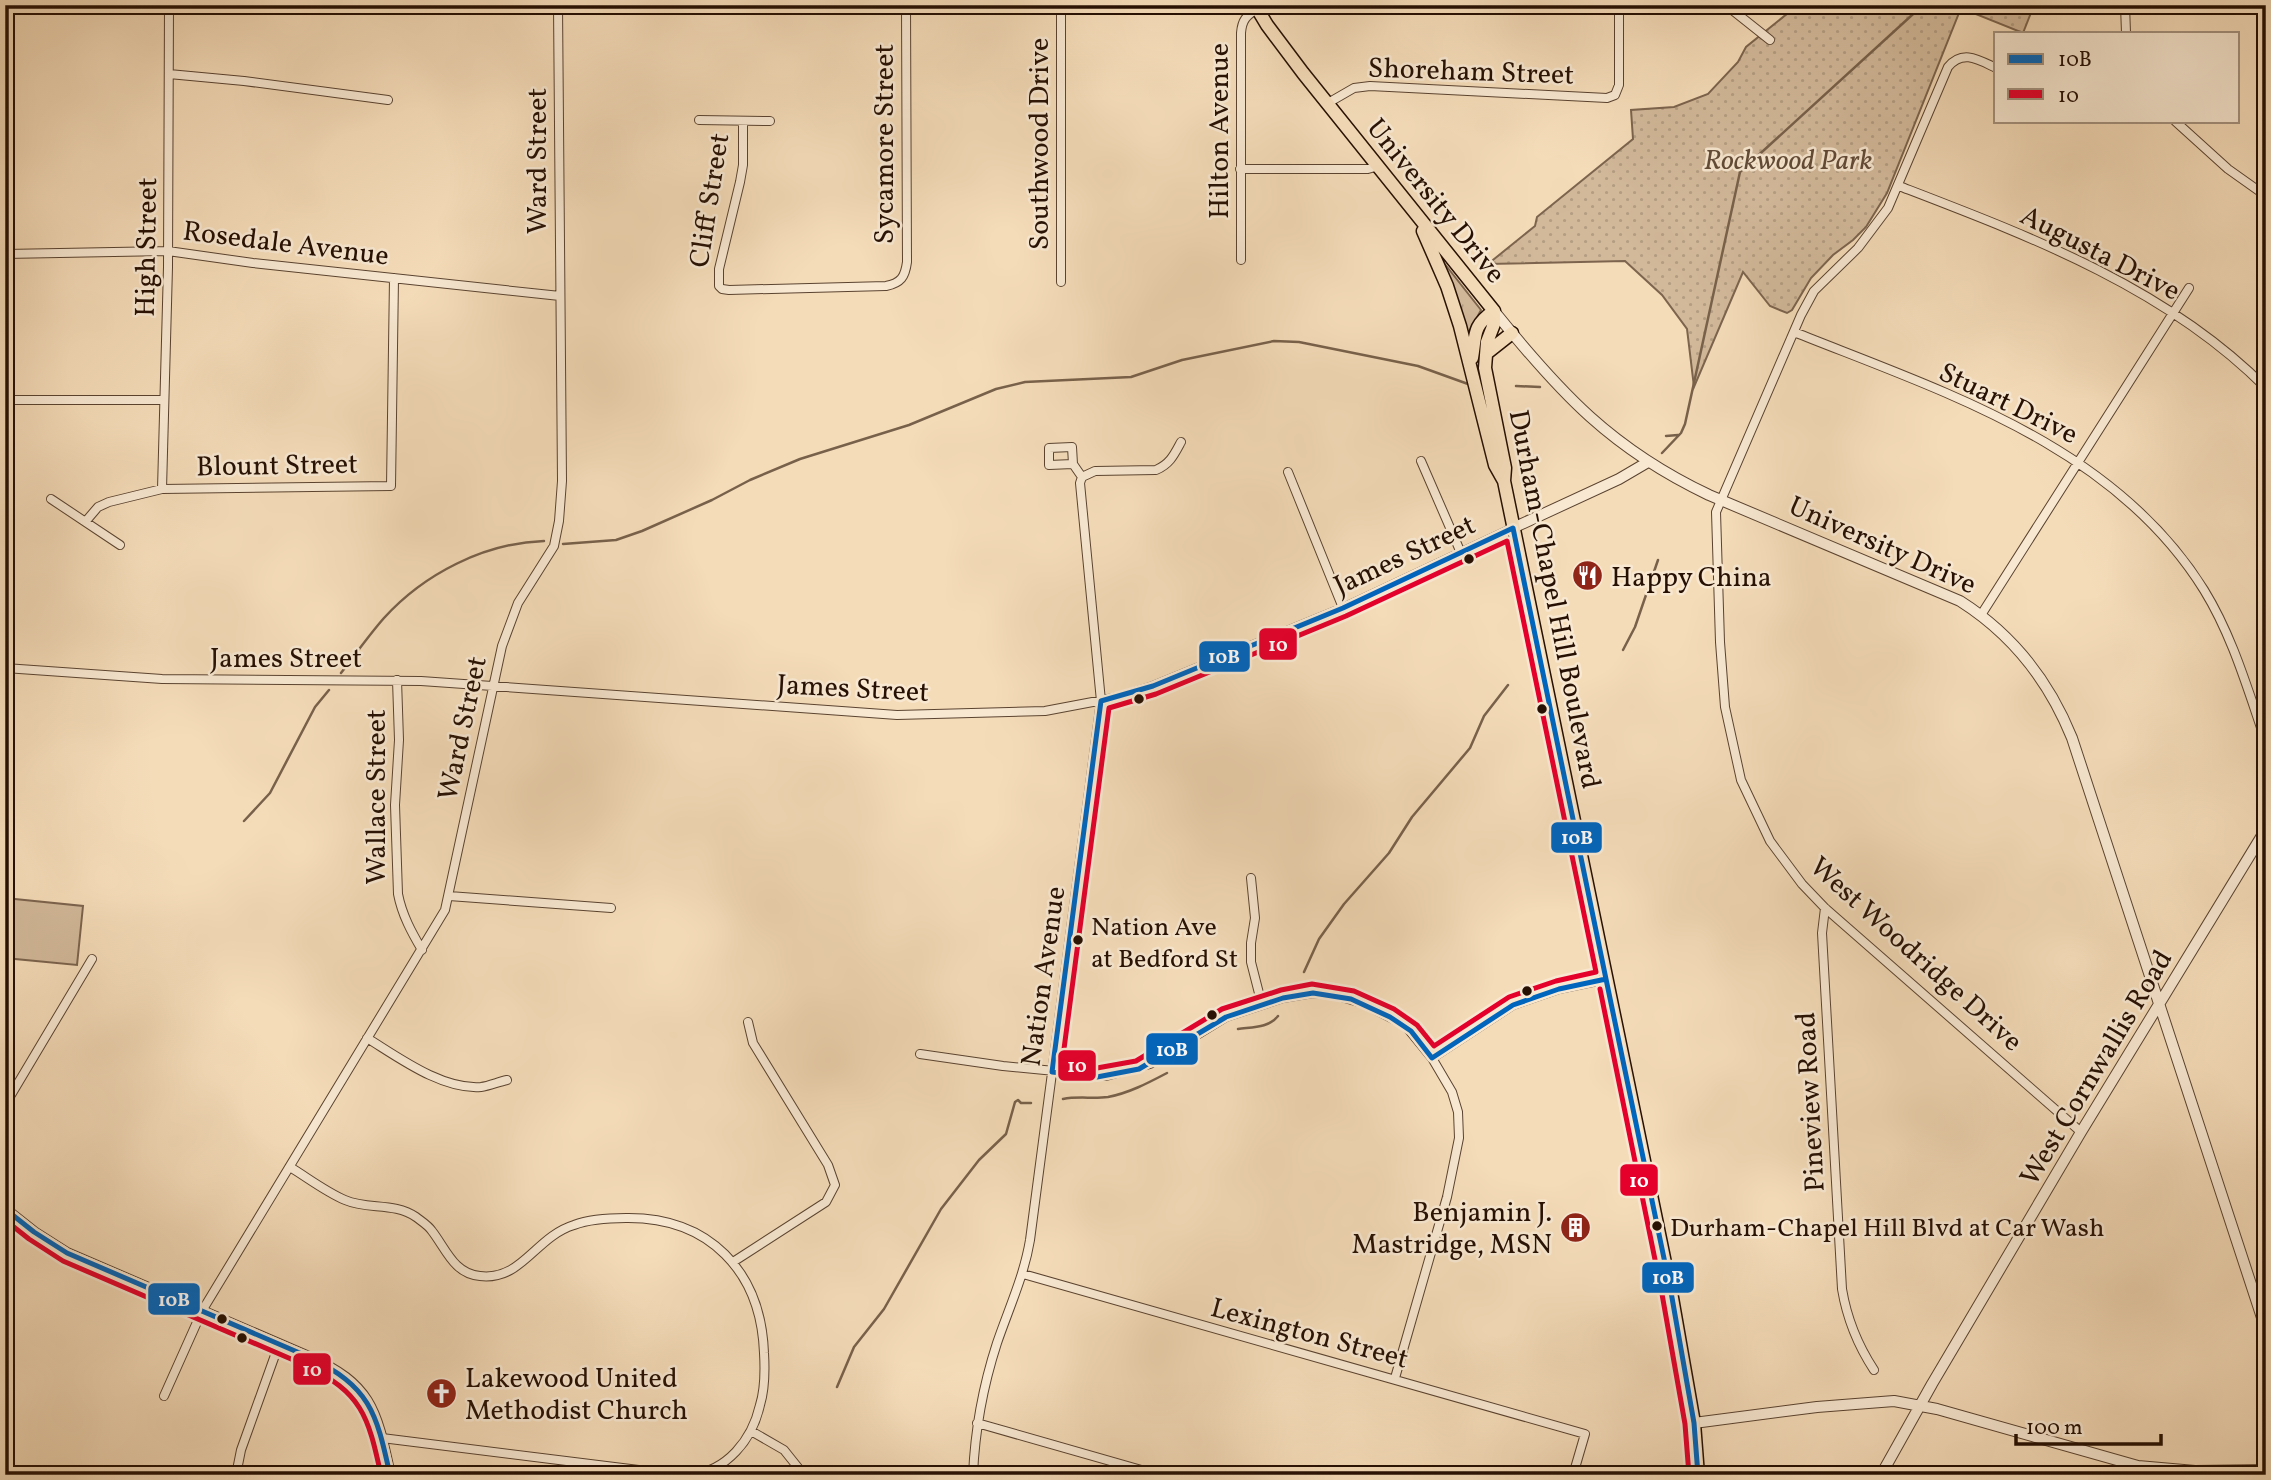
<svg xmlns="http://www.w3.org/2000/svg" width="2271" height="1480" font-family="Vollkorn,serif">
	<defs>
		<pattern id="grass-tufts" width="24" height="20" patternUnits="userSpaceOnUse" patternTransform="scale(1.75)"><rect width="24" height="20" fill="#d2b99a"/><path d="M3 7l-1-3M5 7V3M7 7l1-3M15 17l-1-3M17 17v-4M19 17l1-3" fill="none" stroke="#b49e83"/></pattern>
		<pattern id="park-dots" width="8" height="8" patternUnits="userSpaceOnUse" patternTransform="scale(1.75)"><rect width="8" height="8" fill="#d2b99a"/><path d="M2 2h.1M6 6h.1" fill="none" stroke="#b49e83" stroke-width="1.8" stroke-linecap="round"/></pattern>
	</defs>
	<rect width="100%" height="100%" fill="#f5dcb9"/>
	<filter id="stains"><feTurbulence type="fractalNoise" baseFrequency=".00286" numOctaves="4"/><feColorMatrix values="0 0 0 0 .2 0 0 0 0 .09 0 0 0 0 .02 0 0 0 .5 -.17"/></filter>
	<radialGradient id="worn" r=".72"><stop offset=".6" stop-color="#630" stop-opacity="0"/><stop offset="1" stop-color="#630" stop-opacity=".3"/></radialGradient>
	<path fill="url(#grass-tufts)" stroke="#7c644e" stroke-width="2" d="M1444,263L1481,310L1467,336Z"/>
	<path fill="url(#park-dots)" stroke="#7c644e" stroke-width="2" d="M1798,5H2034L2023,33L1961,8L1887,193L1866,227L1853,240L1833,255L1811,278L1792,310L1787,313L1770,306L1743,272L1694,387L1687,329L1662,295L1625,261L1488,264L1535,226L1537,217L1633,139L1631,110L1674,107L1708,94L1738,62L1746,47Z"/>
	<path fill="#d2b99a" stroke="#7c644e" stroke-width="2" d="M5,898L83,906L77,965L5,958Z"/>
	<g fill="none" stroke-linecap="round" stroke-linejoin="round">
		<path stroke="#78614b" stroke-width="2.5" d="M1516,386L1540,387
			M1666,436L1678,435
			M1662,453L1681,433L1685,424L1740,172L1923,5
			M563,544L616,540L642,531L712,500L750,480L800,459L909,425L996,389L1025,382L1131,377L1182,360L1274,341L1299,342L1418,366L1468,384
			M1623,650L1635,627L1658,560
			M341,673C355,655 369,635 384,618C424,574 484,543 544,541
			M244,821L270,793L315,707L329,690
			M1304,972L1319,939L1344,904L1389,853L1412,817L1470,748L1484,716L1508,685
			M1238,1029C1252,1027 1269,1028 1278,1016
			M1063,1099C1078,1096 1093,1099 1108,1097C1129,1093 1148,1083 1167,1073
			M837,1387L854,1347L884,1309L941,1209L979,1160L1006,1134L1015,1102L1018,1100L1021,1103H1031"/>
		<defs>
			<path id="minor" d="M1061,5V282
				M1726,5L1770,40
				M2125,5L2126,33
				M1996,68C1979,60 1963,49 1948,67L1888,208L1858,248L1814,291L1801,315L1716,512L1720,642L1725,707L1741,780L1770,841L1802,884L1825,908L2081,1132
				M169,74L244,81L388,100
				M1328,103L1354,88L1370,86L1607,98L1615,95L1619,85V5
				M699,120L770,121
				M743,121V165L740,182L719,269V286L722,289L729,290L886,286C901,283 905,277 907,262L906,5
				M2175,121L2228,169L2266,196
				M1240,169H1368L1379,166
				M1899,186C2029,236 2166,287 2266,388
				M5,254L168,251L253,263L560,296
				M1241,260V33C1242,20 1246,16 1257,9
				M1794,332C1944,392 2114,445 2204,590C2233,637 2248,691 2266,742
				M5,400H164
				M1421,461L1461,553
				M1073,464L1049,465V448L1072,447L1073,464L1082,477
				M1288,472L1343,608
				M1082,477L1095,471L1156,470C1170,464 1174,455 1181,442
				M162,489L168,267L169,5
				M51,499L120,545
				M86,521L98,507L109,502L162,489L391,486L394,278
				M1981,615L2189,288
				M5,668L162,679L421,681L897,715L1045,711L1119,697L1153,686L1343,608L1513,528
				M397,680L399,740L395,805L398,894C402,915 412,933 422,950
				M1251,878L1255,918L1251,943V962L1262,1005
				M449,896L611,908
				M1825,908L1822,933L1842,1289C1847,1319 1857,1344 1874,1370
				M367,1038C398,1057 442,1090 481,1087C489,1086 498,1082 507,1080
				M920,1054L1003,1066L1106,1076L1150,1064L1226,1017L1283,998L1313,993L1331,994L1362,1003L1405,1025L1432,1058L1452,1092L1458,1112L1459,1138L1447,1197L1395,1378
				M1432,1058L1513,1005L1559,989L1607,979
				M5,1105L92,959
				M290,1167C308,1178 326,1192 345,1200C368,1210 394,1202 416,1217C421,1221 428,1225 432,1231C446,1249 454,1274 480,1276C522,1281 535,1237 574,1225C590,1219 609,1218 626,1218C709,1217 761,1271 764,1353C765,1370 765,1389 760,1405C752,1440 727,1471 690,1475
				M5,1227L12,1216
				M733,1262L826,1202L835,1185L828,1165L753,1043L748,1022
				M1023,1274L1585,1434L1573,1475
				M164,1396L202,1311L445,910L502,646L518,603L554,546L559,521L562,481L558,5
				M977,1423L1159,1475
				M751,1431L784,1450L804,1475
				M382,1438L679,1475
				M236,1475L241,1450L279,1344
				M973,1475C975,1429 983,1386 997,1343C1009,1308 1024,1276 1030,1240L1101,701L1080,483L1082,477"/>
			<path id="tertiary" d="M1494,311C1561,394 1612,449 1709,495L1960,601C2012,634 2049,681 2072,738L2266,1330
				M1513,528L1619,479L1648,462
				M5,1209L34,1232L67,1253L309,1357C372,1385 376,1411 390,1475
				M1694,1423L1817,1407L1894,1401L1937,1409L2138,1466L2195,1471L2266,1470
				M1881,1475L1932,1384L2081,1132L2266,829"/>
			<path id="primary" d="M1255,5L1267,25L1303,73L1494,311
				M1423,231L1447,286L1460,326L1495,465L1504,481
				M1494,311V324L1487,342L1485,368L1505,468L1504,481L1671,1292L1694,1423L1698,1475
				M1488,352L1512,333
				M1472,358C1476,335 1472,326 1494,311"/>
		</defs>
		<use href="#minor" stroke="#5a4330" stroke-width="10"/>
		<use href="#tertiary" stroke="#5a4330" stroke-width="12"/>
		<use href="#primary" stroke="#261003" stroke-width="15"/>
		<use href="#minor" stroke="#f8e8d2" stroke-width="8"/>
		<use href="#tertiary" stroke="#f8e8d2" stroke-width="10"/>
		<use href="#primary" stroke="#f5dcb9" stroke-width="12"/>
		<defs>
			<path id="bus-1" d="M1513,528L1606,979L1559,989L1513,1005L1432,1058L1411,1031L1390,1017L1351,999L1313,993L1283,998L1226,1017L1139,1069L1097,1077L1052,1072L1101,701L1153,686L1343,608Z
				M1606,979L1671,1292L1694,1423L1698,1475
				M5,1209L34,1232L67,1253L309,1357C370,1387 376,1411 390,1475"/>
			<path id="bus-2" d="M1507,541L1596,972L1556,981L1509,997L1434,1046L1417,1025L1394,1009L1354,991L1312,984L1281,990L1222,1009L1136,1061L1097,1068L1062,1064L1109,708L1156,694L1346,616Z
				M1600,989L1662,1294L1685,1424L1689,1475
				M5,1220L29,1239L63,1261L305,1365C362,1393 368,1415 381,1475"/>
		</defs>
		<use href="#bus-1" stroke="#f8e8d2" stroke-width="10"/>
		<use href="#bus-2" stroke="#f8e8d2" stroke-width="10"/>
		<use href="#bus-1" stroke="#0065bd" stroke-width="5"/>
		<use href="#bus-2" stroke="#e4002b" stroke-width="5"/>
	</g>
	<defs>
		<symbol id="restaurant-disc" viewBox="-11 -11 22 22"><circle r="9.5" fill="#8f2418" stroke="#f8e8d2"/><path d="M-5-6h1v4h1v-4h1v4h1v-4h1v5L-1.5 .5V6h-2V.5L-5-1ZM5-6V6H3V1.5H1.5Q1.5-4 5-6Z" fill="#fff"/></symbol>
		<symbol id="building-disc" viewBox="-11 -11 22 22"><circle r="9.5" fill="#8f2418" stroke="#f8e8d2"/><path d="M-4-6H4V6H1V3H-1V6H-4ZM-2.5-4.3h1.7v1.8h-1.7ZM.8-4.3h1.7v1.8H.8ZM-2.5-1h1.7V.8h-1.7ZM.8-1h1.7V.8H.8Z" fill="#fff"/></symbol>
		<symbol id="church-disc" viewBox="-11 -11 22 22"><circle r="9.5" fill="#8f2418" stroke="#f8e8d2"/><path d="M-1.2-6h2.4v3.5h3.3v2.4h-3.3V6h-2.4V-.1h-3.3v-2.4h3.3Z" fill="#fff"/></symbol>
	</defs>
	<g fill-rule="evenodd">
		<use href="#restaurant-disc" x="1570" y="558" width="35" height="35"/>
		<use href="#building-disc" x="1558" y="1210" width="35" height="35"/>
		<use href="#church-disc" x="424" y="1376" width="35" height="35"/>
	</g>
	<g fill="#261003" stroke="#f8e8d2" stroke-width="2.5">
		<circle cx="1469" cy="559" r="6"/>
		<circle cx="1139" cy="699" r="6"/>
		<circle cx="1542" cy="709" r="6"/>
		<circle cx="1078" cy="940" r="6"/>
		<circle cx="1527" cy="991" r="6"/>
		<circle cx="1212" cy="1015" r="6"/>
		<circle cx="1657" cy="1226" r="6"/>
		<circle cx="222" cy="1319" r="6"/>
		<circle cx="242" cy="1338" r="6"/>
	</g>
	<g text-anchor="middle" stroke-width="5" stroke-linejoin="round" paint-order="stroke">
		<g font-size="26" fill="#261003" stroke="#f8e8d2" text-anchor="start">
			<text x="1091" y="935">Nation Ave<tspan x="1091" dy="32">at Bedford St</tspan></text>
			<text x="1670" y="1236">Durham-Chapel Hill Blvd at Car Wash</text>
		</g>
		<g font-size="28" fill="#261003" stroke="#f8e8d2">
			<text transform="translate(1471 70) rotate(2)" y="10">Shoreham Street</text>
			<text transform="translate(1218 131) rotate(-90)" y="10">Hilton Avenue</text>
			<text transform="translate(883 144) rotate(-90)" y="10">Sycamore Street</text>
			<text transform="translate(1038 144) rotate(-90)" y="10">Southwood Drive</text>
			<text transform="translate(536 161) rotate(-90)" y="10">Ward Street</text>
			<text transform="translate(708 200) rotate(-81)" y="10">Cliff Street</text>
			<text transform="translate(1437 200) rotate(51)" y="10">University Drive</text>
			<text transform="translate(286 242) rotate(7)" y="10">Rosedale Avenue</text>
			<text transform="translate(145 247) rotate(-89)" y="10">High Street</text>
			<text transform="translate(2101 252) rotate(27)" y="10">Augusta Drive</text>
			<text transform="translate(2009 402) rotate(26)" y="10">Stuart Drive</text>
			<text transform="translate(277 464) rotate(-1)" y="10">Blount Street</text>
			<text transform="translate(1883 544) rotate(24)" y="10">University Drive</text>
			<text transform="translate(1404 554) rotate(-25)" y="10">James Street</text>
			<text transform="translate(1556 599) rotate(79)" y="10">Durham-Chapel Hill Boulevard</text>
			<text x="286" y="667">James Street</text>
			<text transform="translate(853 687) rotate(3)" y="10">James Street</text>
			<text transform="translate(461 728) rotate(-78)" y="10">Ward Street</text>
			<text transform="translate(375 797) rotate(-90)" y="10">Wallace Street</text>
			<text transform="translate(1917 953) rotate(42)" y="10">West Woodridge Drive</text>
			<text transform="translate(1042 976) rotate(-82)" y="10">Nation Avenue</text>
			<text transform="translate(2095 1067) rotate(-59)" y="10">West Cornwallis Road</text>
			<text transform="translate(1809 1102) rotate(-93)" y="10">Pineview Road</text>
			<text transform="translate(1310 1332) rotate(15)" y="10">Lexington Street</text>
		</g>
		<g font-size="28" font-style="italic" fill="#624b38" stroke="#f8e8d2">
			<text x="1788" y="169">Rockwood Park</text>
		</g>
		<g font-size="28" fill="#261003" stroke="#f8e8d2" text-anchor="start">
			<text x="1611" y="586">Happy China</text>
			<text x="1552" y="1221" text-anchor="end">Benjamin J.<tspan x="1552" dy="32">Mastridge, MSN</tspan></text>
			<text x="465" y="1387">Lakewood United<tspan x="465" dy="32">Methodist Church</tspan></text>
		</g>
	</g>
	<g stroke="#f8e8d2" stroke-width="2.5">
		<rect x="1258" y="627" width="40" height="34" rx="7" fill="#e4002b"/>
		<rect x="1198" y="640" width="53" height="33" rx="7" fill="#0065bd"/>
		<rect x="1550" y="821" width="53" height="33" rx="7" fill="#0065bd"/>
		<rect x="1145" y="1032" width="54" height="34" rx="7" fill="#0065bd"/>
		<rect x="1057" y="1049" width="40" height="33" rx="7" fill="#e4002b"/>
		<rect x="1619" y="1163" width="40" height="34" rx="7" fill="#e4002b"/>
		<rect x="1641" y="1261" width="54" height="33" rx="7" fill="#0065bd"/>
		<rect x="147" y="1282" width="54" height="34" rx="7" fill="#0065bd"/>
		<rect x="292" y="1352" width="40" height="34" rx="7" fill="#e4002b"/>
	</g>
	<g font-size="19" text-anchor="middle" font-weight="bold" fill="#fff">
		<text x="1278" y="651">10</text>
		<text x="1224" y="663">10B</text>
		<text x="1577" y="844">10B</text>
		<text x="1172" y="1056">10B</text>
		<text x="1077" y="1072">10</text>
		<text x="1639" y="1187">10</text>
		<text x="1668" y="1284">10B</text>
		<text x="174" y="1306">10B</text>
		<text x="312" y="1376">10</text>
	</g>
	<rect width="2271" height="1480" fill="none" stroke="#f5dcb9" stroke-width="28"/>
	<rect x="7" y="7" width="2257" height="1466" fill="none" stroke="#261003" stroke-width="3.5"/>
	<rect x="14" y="14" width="2243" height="1452" fill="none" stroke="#261003" stroke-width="2"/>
	<rect x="1994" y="32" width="245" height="91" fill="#f8e8d2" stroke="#a4927f" stroke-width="2"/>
	<rect x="2008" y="54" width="35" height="10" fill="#0065bd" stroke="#a4927f" stroke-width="2"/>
	<text x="2058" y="66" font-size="21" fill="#261003">10B</text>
	<rect x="2008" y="89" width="35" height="10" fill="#e4002b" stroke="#a4927f" stroke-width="2"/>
	<text x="2058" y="102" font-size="21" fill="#261003">10</text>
	<path d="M2016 1434v10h145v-10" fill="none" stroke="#261003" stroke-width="3.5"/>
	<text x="2026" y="1434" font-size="21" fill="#261003" stroke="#f8e8d2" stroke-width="5" paint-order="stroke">100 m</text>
	<rect width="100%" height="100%" filter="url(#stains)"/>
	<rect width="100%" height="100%" fill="url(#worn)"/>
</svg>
